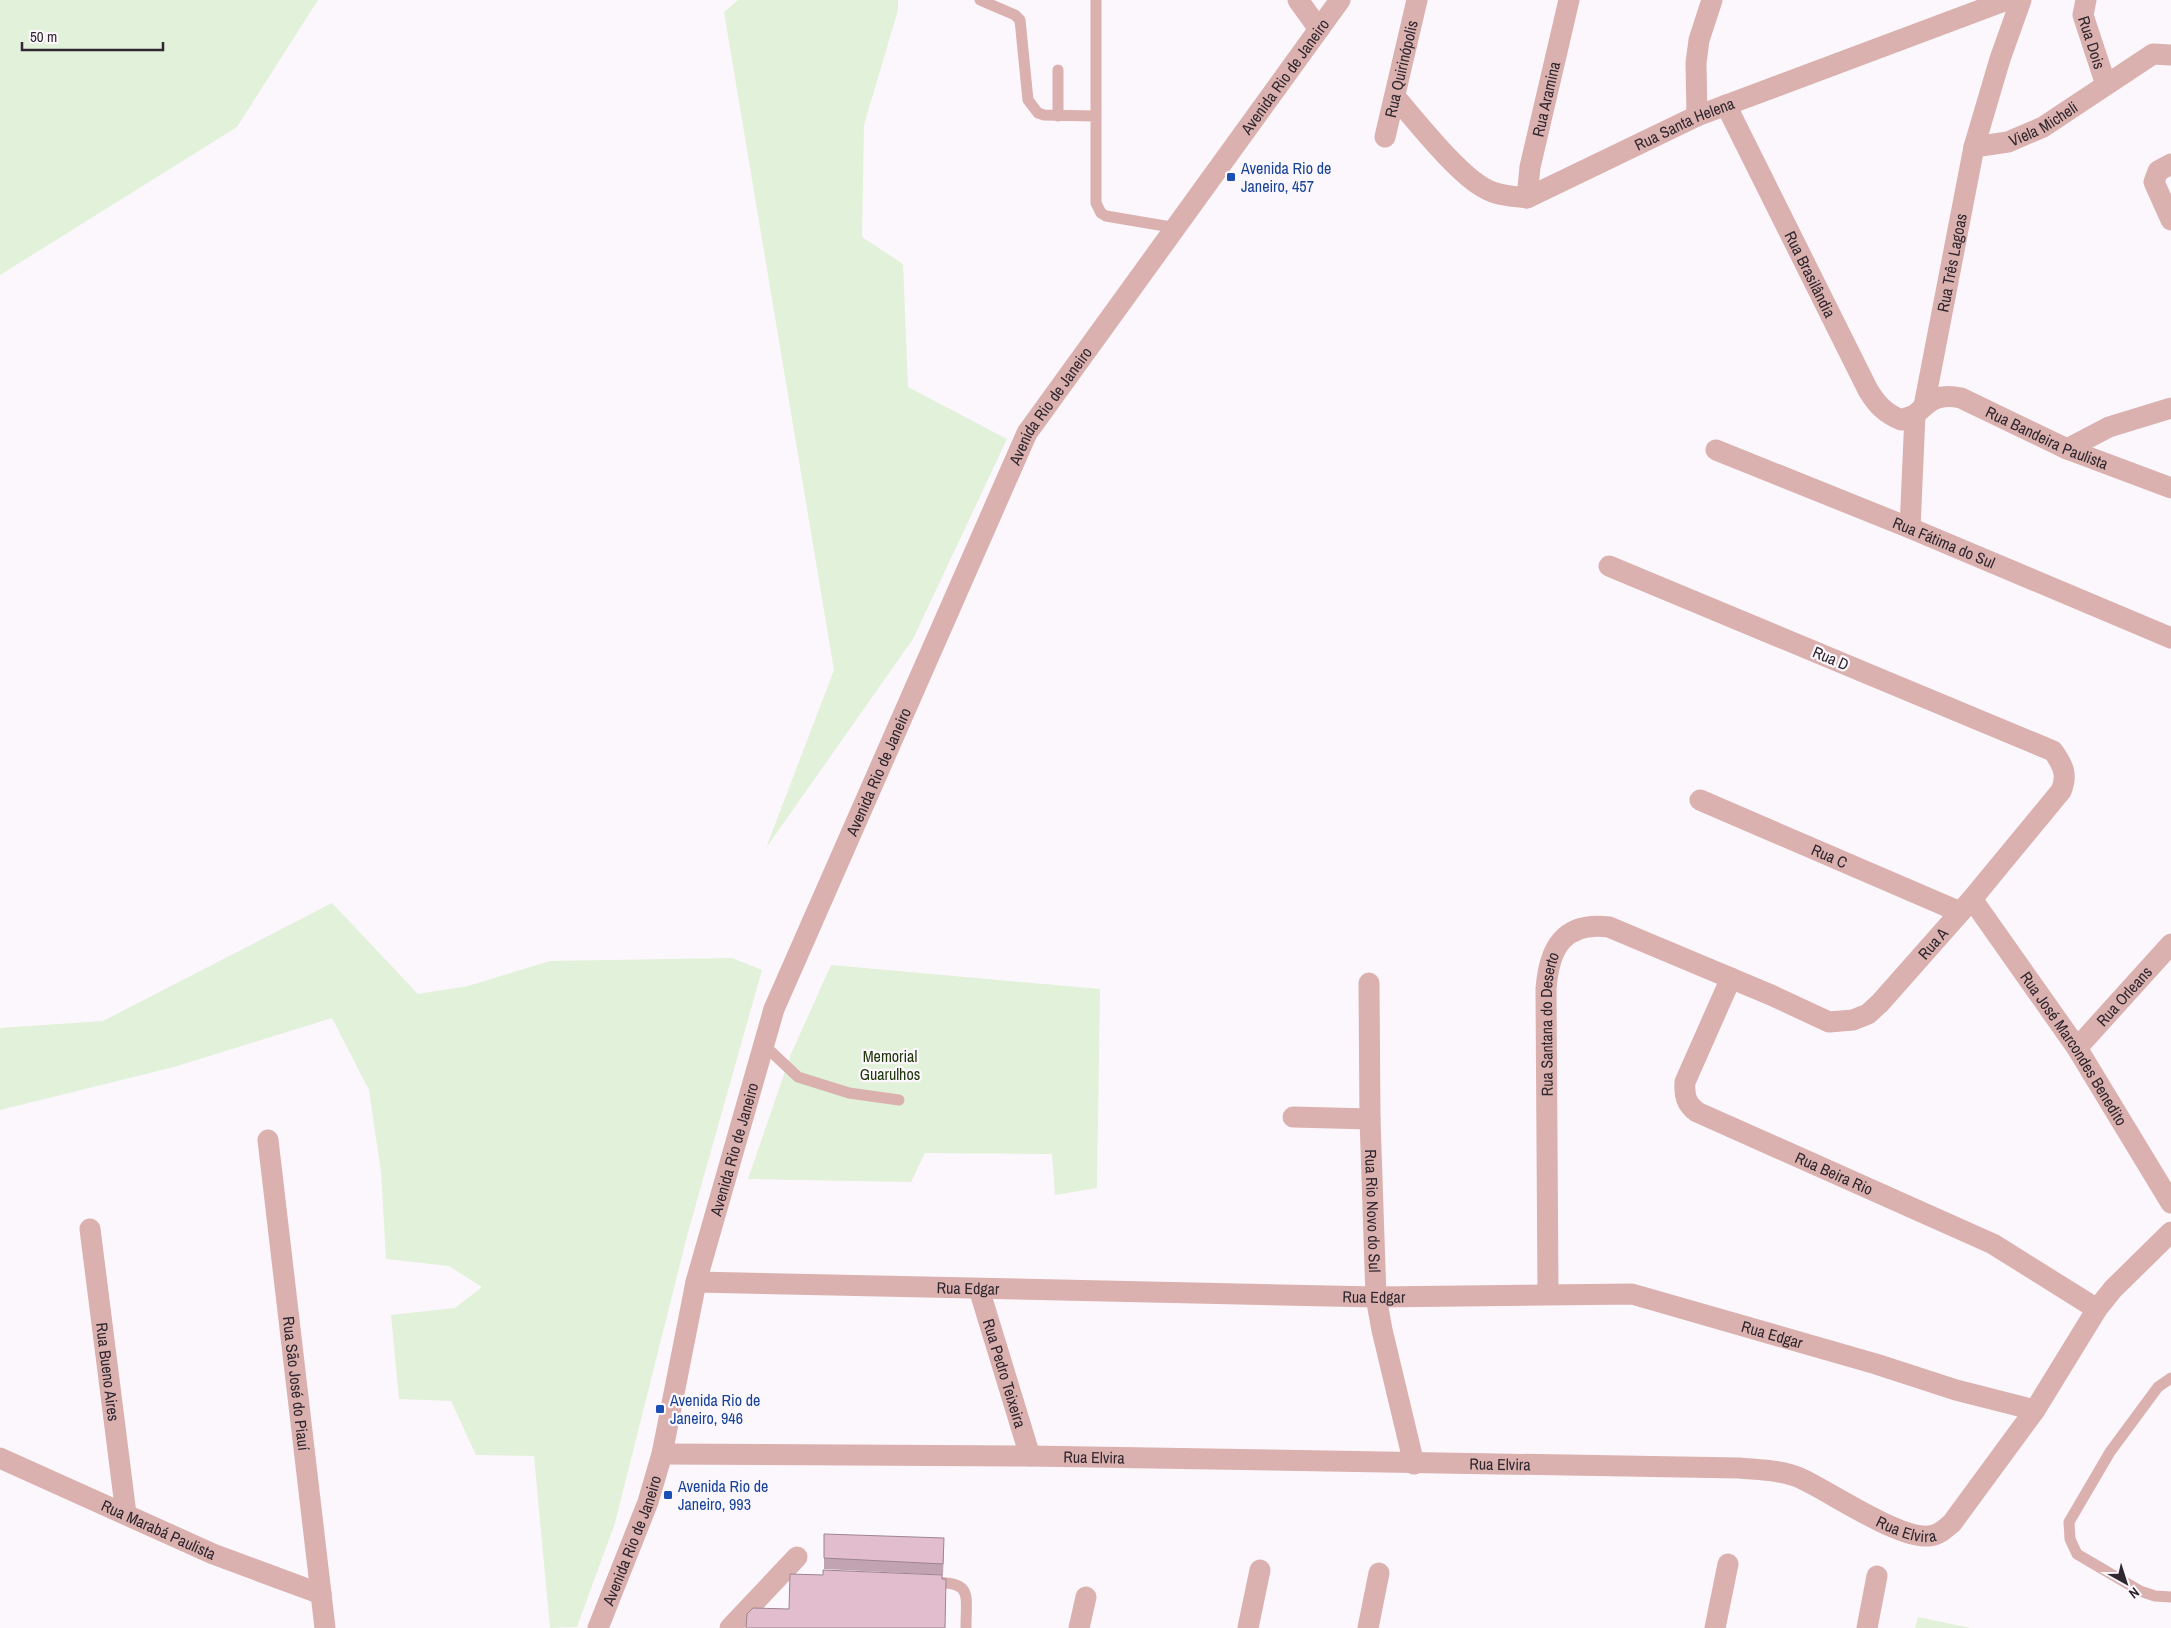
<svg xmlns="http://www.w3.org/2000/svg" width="2171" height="1628" font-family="'Archivo Narrow',sans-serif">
	<rect width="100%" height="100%" fill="#fcf7fc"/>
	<path fill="#e2f1d9" d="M0,0H318L237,127L0,275Z
		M738,0H898V10L864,125L862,237L903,264L908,387L1007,439L913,639L766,848L834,670L724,12Z
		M332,903L418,994L468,986L550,961L732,958L762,970L687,1236L615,1523L577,1627L550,1628L534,1456L476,1455L451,1401L399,1399L391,1315L455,1308L482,1287L449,1266L386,1259L381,1172L369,1090L332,1018L174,1067L0,1110V1028L103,1021Z
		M831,965L1100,989L1097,1188L1055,1195L1052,1154L925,1153L911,1182L748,1179L791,1054Z
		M1918,1617L1971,1628H1915Z"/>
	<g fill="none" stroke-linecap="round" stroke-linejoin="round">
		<path stroke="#dab1ae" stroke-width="11" d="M980,0L1015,15L1020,20L1028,100L1038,113L1044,115L1096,116
			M1096,0V203L1101,213L1106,216L1177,228
			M1058,70V116
			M764,1045L798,1077L849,1093L899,1100
			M2171,1378L2158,1387L2110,1452L2069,1522L2070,1539L2077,1554L2140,1591L2155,1596L2171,1597
			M932,1582C973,1583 966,1592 966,1628"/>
		<g stroke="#dab1ae" stroke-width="21">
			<path d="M1298,0L1319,29"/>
			<path id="s1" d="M2086,0L2083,15L2106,85"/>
			<path id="s2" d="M1396,98C1416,121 1460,177 1486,189C1498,196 1513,196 1527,198L1697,116L2007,0"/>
			<path id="s3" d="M1726,105L1868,390C1877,405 1885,413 1901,420L1915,415"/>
			<path d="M1697,116L1696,63L1699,40L1712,0"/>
			<path id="s4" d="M1385,137L1417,0"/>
			<path id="s5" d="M1974,147L2008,142L2043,127L2153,54L2171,55"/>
			<path d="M2171,164L2158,171L2154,182L2171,220"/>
			<path id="s6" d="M1527,198L1530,167L1569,0"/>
			<path id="s7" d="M1924,406L1974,147L2000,59L2021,0"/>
			<path d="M2067,449L2109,427L2171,408"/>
			<path id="s8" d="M1716,450L1910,528L2171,638"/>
			<path id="s9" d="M1910,528L1915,415C1930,400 1939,393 1961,398L2067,449L2171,488"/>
			<path id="s10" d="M1700,800L1960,912"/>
			<path id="s11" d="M1972,899L2077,1048L2171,1203"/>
			<path id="s12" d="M1731,978L1685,1082C1684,1095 1686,1104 1697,1112L1993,1244L2097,1309"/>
			<path id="s13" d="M1369,983L1370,1119L1376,1297L1382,1330L1414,1464"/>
			<path id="s14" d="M2077,1048L2171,944"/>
			<path d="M1293,1117L1370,1119"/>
			<path id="s15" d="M268,1140L325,1628"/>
			<path id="s16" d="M90,1229L126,1514"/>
			<path id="s17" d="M696,1282L1376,1297L1632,1294L1876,1364L1956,1390L2035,1410"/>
			<path id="s18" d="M979,1289L1030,1456"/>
			<path id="s19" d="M1548,1294L1546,989C1549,949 1563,921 1609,927L1771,995L1829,1022L1853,1020L1868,1014L1880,1003L1972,899L2061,791C2068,775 2063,765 2053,751L1609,566"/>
			<path id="s20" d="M662,1454L1030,1456L1739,1468C1759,1470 1782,1470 1800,1478C1831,1492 1898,1539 1929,1536C1939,1535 1945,1529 1952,1523L2035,1410L2097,1309L2113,1289L2171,1232"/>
			<path id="s21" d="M0,1458L213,1554L321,1594"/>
			<path id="s22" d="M598,1628L648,1502L662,1454L696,1282L774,1009L1027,433L1340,0"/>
			<path d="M730,1628L797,1557"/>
			<path d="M1079,1628L1086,1597"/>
			<path d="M1248,1628L1260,1570"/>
			<path d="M1368,1628L1379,1573"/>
			<path d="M1715,1628L1728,1564"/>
			<path d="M1867,1628L1877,1576"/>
		</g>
	</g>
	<path fill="#c2a3b1" d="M944,1550L943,1575L824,1569V1558Z"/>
	<path fill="#e1bdce" stroke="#9e8490" d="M824,1534L944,1538L943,1564L824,1558Z
		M823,1570L942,1575V1579H946L945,1628H746L747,1614L753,1608L789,1609L790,1574L823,1575Z"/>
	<g fill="#1a4fb4" stroke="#fcf7fc" stroke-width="2">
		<rect x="1226" y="172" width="10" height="10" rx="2.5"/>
		<rect x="655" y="1404" width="10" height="10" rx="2.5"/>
		<rect x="663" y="1490" width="10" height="10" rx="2.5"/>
	</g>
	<g text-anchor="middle" stroke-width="4.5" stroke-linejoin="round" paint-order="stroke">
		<g font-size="16" fill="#302730" stroke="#fcf7fc">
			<text dy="6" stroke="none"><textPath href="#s1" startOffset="44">Rua Dois</textPath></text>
			<text dy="6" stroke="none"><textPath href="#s4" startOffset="70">Rua Quirinópolis</textPath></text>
			<text dy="6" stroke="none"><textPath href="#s22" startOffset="1714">Avenida Rio de Janeiro</textPath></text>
			<text dy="6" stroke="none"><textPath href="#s6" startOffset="101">Rua Aramina</textPath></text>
			<text dy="6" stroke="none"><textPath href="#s5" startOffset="74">Viela Micheli</textPath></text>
			<text dy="6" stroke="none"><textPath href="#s2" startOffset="345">Rua Santa Helena</textPath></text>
			<text dy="6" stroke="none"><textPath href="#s7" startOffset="146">Rua Três Lagoas</textPath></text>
			<text dy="6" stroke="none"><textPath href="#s3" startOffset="189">Rua Brasilândia</textPath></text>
			<text dy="6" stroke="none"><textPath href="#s22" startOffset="1309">Avenida Rio de Janeiro</textPath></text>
			<text dy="6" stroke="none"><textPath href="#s9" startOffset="260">Rua Bandeira Paulista</textPath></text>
			<text dy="6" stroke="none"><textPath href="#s8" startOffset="246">Rua Fátima do Sul</textPath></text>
			<text transform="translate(1831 658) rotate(23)" y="6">Rua D</text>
			<text dy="6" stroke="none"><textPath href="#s22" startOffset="904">Avenida Rio de Janeiro</textPath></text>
			<text dy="6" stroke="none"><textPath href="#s10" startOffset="141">Rua C</textPath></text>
			<text dy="6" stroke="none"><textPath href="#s19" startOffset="784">Rua A</textPath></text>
			<text dy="6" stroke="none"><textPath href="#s14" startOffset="70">Rua Orleans</textPath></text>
			<text dy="6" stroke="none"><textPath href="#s19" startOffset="270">Rua Santana do Deserto</textPath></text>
			<text dy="6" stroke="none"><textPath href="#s11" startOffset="181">Rua José Marcondes Benedito</textPath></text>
			<text dy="6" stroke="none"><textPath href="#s22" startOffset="499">Avenida Rio de Janeiro</textPath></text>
			<text dy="6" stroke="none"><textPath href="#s12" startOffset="298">Rua Beira Rio</textPath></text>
			<text dy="6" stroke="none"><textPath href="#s13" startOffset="228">Rua Rio Novo do Sul</textPath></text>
			<text dy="6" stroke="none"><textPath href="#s17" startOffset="272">Rua Edgar</textPath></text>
			<text dy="6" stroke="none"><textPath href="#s17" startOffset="678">Rua Edgar</textPath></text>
			<text dy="6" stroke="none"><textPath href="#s17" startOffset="1082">Rua Edgar</textPath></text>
			<text dy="6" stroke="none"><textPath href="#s16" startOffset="144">Rua Bueno Aires</textPath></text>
			<text dy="6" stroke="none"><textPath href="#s18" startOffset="88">Rua Pedro Teixeira</textPath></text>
			<text dy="6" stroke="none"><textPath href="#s15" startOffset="245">Rua São José do Piauí</textPath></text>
			<text dy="6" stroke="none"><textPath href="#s20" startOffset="432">Rua Elvira</textPath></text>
			<text dy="6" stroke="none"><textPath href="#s20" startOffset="838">Rua Elvira</textPath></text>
			<text dy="6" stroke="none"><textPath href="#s20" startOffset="1258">Rua Elvira</textPath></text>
			<text dy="6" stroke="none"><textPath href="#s21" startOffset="174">Rua Marabá Paulista</textPath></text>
			<text dy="6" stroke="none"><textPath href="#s22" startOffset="94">Avenida Rio de Janeiro</textPath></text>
		</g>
		<g font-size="16" fill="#164399" stroke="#fcf7fc" text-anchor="start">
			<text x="1241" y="174">Avenida Rio de<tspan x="1241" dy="18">Janeiro, 457</tspan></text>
			<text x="670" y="1406">Avenida Rio de<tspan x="670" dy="18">Janeiro, 946</tspan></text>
			<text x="678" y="1492">Avenida Rio de<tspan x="678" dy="18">Janeiro, 993</tspan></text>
		</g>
		<g font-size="16" fill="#1d3508" stroke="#fcf7fc">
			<text x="890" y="1062">Memorial<tspan x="890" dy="18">Guarulhos</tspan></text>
		</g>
	</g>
	<g transform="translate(2126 1583) rotate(141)" stroke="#fcf7fc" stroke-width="4" paint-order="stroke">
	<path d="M0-4L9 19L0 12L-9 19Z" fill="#302730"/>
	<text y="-8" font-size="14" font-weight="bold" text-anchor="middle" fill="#302730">N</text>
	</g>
	<path d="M22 42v8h141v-8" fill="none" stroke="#302730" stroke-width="2.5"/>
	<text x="30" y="42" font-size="15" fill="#302730" stroke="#fcf7fc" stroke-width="4" paint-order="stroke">50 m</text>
</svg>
